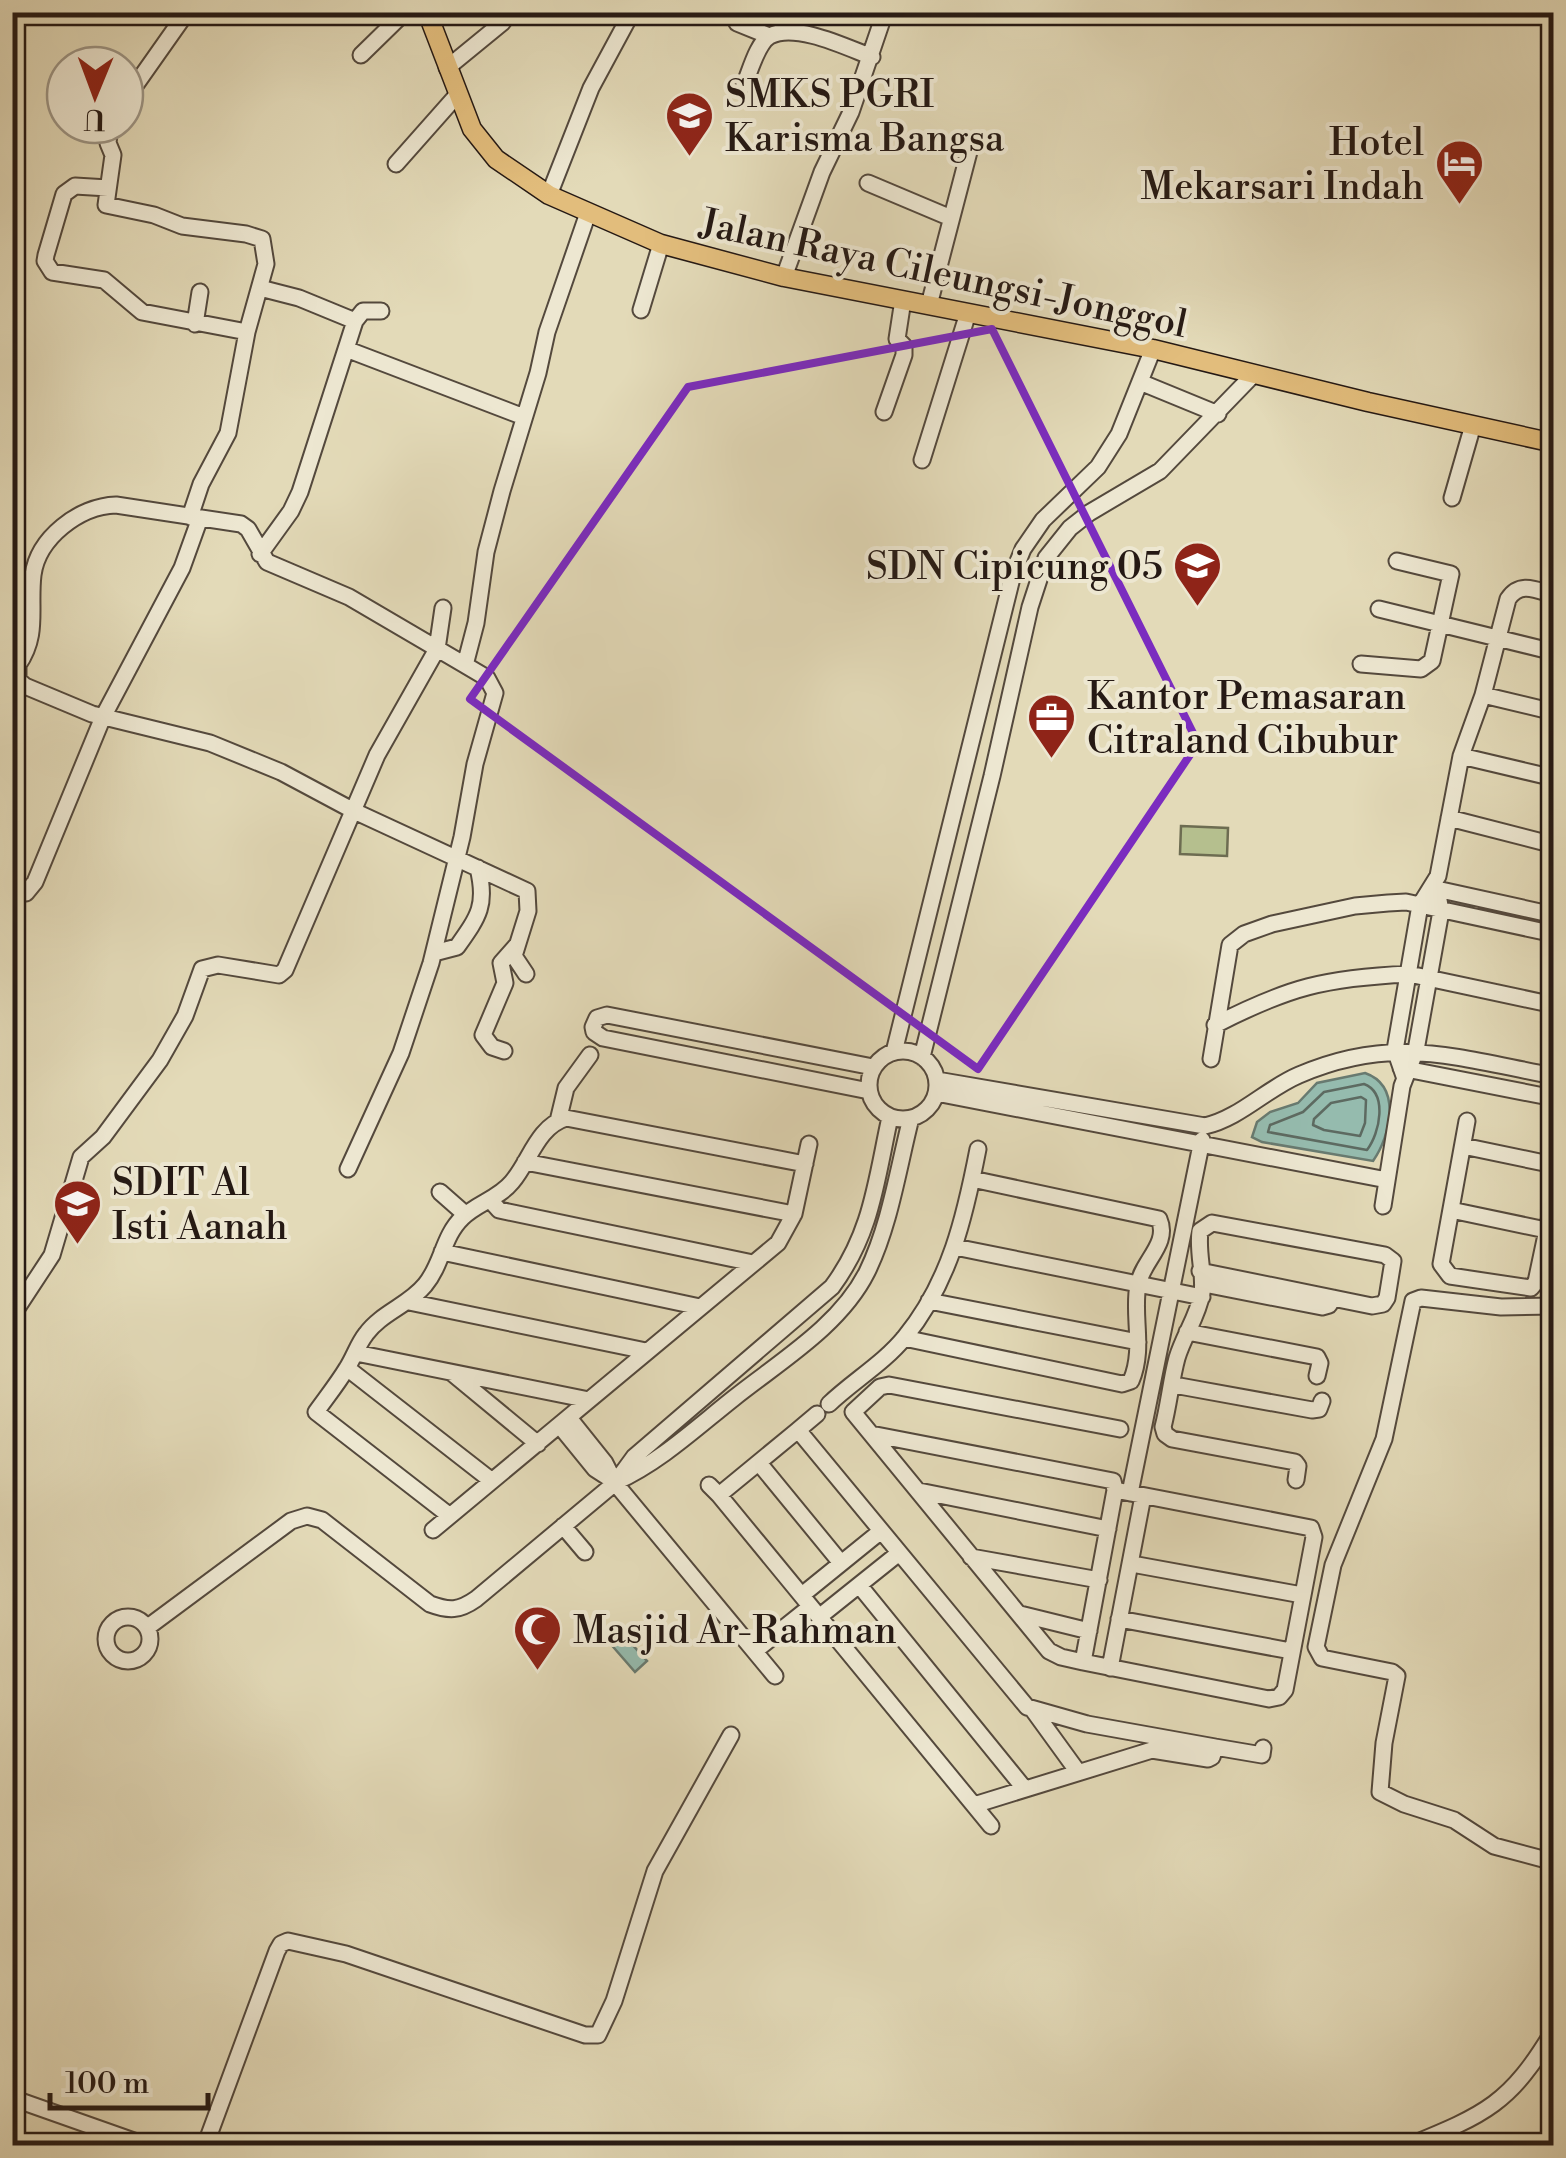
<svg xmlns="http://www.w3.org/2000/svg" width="1566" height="2158" font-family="'Libre Bodoni',serif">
	<rect width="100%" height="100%" fill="#e3dab8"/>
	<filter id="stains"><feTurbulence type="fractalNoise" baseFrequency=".002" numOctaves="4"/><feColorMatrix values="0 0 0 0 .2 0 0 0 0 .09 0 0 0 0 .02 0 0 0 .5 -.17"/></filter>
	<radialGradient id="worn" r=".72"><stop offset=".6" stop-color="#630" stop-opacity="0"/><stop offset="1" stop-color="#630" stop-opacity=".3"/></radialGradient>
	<path fill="#b5bf8e" stroke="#6d6c51" stroke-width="2.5" d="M1181,826L1228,828L1227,856L1180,854Z"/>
	<path fill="#95bbae" stroke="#687a70" stroke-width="2.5" d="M1365,1073C1402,1086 1391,1135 1373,1161L1262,1142L1252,1137L1257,1122L1270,1112L1298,1103L1317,1083Z
		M620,1631L647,1661L635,1672L608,1641Z"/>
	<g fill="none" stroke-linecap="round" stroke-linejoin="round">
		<path stroke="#5d6a61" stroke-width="2.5" d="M1364,1084C1388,1093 1380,1133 1367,1150L1268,1132L1270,1125L1303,1112L1324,1092Z
			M1361,1097L1366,1100L1365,1123L1360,1136L1324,1130L1313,1125L1314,1119L1331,1103Z"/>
		<defs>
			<path id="minor" d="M737,23L769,36
				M361,55L405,12
				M447,68L502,23L510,12
				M744,85C750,72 757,43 770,36C795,22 848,48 872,57
				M125,100L187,12
				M110,125L108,143L113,155L106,205L154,215L182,226L246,234L262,239L266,264L247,332
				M396,164L458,94
				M868,183L951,218
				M108,188L75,186L64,194L46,255L45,261L52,272L104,280L142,312L247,332L228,433L201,484L190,517
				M549,195L591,88L632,12
				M784,277L822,172L851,112L885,12
				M260,288L299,298L355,321L346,349
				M929,305L971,144
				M641,310L661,244
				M355,321L363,311H381
				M195,324L200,292
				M1140,382L1218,414
				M884,412L904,355V346L897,339L903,300
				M922,460L968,313
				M1452,498L1473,425
				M260,554L291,511L300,492L346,349L524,417
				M1554,595C1536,590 1520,581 1508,599L1483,695L1554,712
				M1379,609L1554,652
				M12,662L18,665V680L25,686L92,714L210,743L281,772L354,811L527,891L528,911L514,956L526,974
				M1361,664L1421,669L1432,661L1451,574L1397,561
				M18,665C39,635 29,609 33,575C38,538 79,506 116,505L241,524L248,529L267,562L349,597L465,665L476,623L486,552L502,491L538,373L547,332L588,213
				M1461,756L1554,778
				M1449,818L1554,845
				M1432,888L1554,915
				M12,893H26L35,882L103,717L182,568L200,518
				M434,953L457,947C479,916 487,905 478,868
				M1215,1025C1289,987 1325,978 1409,974L1554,1005
				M869 1085a34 34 0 1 1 68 0a34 34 0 1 1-68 0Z
				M504,1051L492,1047L483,1035L505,983L501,963L516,946
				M894,1052L1013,574L1023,549L1043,520L1098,467L1119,434L1153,349
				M922,1057L992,776L1030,607L1046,558L1070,528L1089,513L1160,471L1253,375
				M1211,1059L1230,945L1244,934L1272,924L1355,906L1388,903L1406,902L1554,934
				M1401,1068L1554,1098
				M1404,1076L1395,1050L1420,905L1438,876L1461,756L1483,695
				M937,1080L1205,1126C1240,1118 1266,1089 1299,1075C1394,1034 1457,1058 1554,1076
				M869,1091L603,1038L594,1032L593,1027L597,1018L607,1015L873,1067
				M936,1093L1387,1180
				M558,1121L566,1088L590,1055
				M1467,1121L1441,1264L1450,1276L1531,1288L1536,1282L1554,1197
				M1463,1146L1554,1165
				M525,1162L794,1214
				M348,1169L401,1053L431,963L462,837L475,764L495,693L487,678L465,665
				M440,1192L465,1214
				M491,1201L499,1210L753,1263
				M1383,1206L1402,1086L1416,1050L1441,911L1439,900
				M1451,1210L1546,1230
				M955,1247L1202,1297
				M442,1252L700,1307
				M1200,1271L1372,1306L1383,1304L1387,1298L1393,1261L1385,1255L1212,1223L1200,1231C1197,1254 1205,1275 1202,1293C1198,1316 1184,1335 1177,1358C1171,1380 1169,1404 1163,1427L1165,1434L1172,1439L1295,1462L1298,1466L1296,1480
				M1204,1284L1322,1307L1329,1305L1333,1298
				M929,1301L1138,1342
				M409,1302L646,1351
				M1554,1306L1501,1307L1421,1298L1413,1301L1384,1439L1333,1565L1316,1647L1322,1658L1392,1672L1397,1676L1384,1743L1380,1792L1404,1804L1454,1820L1494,1846L1554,1862
				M12,1316L52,1255L81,1157L103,1137L160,1060L185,1016L202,969L218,965L279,975L285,970L377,755L437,649L443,608
				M1187,1332L1317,1357L1320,1363L1317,1376
				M904,1338L1122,1384L1131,1381C1145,1349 1132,1315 1138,1285C1142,1261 1170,1244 1159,1219L972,1179
				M356,1353L589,1400
				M347,1368L492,1481
				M452,1373L538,1444
				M1174,1385L1312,1410L1319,1409L1322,1401
				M829,1404C853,1381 884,1363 905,1337C950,1282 965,1216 978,1149
				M569,1418L605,1463L615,1483L775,1676
				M560,1426L595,1469L612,1480
				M798,1430L817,1414
				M871,1434L1113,1481L1115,1490L1083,1662
				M759,1463L841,1563
				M616,1482C660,1462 696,1428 734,1398C779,1362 840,1326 867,1272C890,1225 898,1169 911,1118
				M709,1485L719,1495L798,1430L1027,1707L1087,1724L1215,1747L1212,1757L1208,1759L1152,1750L974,1805
				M1115,1490L1311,1528L1314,1537L1285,1690L1279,1697L1269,1699L1083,1662L1061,1657L1049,1651L853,1412L880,1387L889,1385L1120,1429
				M919,1491L1108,1529
				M1130,1493L1202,1140
				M719,1495L991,1826
				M450,1516L316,1412C326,1398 338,1383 347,1368C354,1357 358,1344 366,1334C381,1313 409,1305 425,1285C442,1265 443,1236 462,1218C477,1203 498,1199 512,1182C530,1161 537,1127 566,1118L805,1164
				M563,1526L585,1552
				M433,1530L778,1243L794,1214L809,1144
				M971,1557L1099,1580
				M1132,1564L1302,1595
				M859,1585L1024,1788
				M802,1595L881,1531
				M1020,1614L1089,1631
				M106 1639a22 22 0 1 1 44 0a22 22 0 1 1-44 0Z
				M819,1617L899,1553
				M1119,1619L1291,1651
				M148,1627L291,1521L307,1516L322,1520L430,1604C449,1611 459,1611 476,1599L615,1483L634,1457L832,1287C872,1233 876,1181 890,1117
				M755,1651L810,1607
				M1110,1668L1143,1496
				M1033,1710L1078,1772
				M1215,1747L1262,1755L1263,1748
				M12,2098L148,2146
				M675,2144V2146
				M205,2146L277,1951L281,1944L288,1941L346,1954L585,2035H598L614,2001L655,1871L731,1735
				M1408,2146C1486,2114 1510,2104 1554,2030"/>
			<path id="major" d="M427,12L472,129L496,159L549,195L661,244L784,277L1153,349L1368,402L1554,443"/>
		</defs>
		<use href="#minor" stroke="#54493d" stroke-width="19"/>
		<use href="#major" stroke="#251914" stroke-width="21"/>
		<use href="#minor" stroke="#ede7d1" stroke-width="15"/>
		<use href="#major" stroke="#e2bd7c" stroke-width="18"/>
	</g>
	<path fill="none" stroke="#7b2cbf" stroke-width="8" stroke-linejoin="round" d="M992,329L1198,743L978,1069L470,699L688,387Z"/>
	<defs>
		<symbol id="school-pin" viewBox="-11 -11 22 30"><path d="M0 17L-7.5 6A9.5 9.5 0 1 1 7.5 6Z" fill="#8f2418" stroke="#ede7d1"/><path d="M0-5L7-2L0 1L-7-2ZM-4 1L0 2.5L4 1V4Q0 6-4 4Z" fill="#fff"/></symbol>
		<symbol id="hotel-pin" viewBox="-11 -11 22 30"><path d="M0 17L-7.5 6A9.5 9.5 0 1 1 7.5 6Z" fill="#8f2418" stroke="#ede7d1"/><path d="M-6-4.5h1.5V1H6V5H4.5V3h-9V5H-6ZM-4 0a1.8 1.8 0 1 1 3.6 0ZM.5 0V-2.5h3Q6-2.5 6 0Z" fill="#fff"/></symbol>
		<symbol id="office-pin" viewBox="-11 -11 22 30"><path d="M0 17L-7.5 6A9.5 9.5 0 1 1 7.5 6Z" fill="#8f2418" stroke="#ede7d1"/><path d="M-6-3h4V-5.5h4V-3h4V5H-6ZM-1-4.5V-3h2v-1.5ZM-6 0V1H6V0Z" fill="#fff"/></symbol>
		<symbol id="mosque-pin" viewBox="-11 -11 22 30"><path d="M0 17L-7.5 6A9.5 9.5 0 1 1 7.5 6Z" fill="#8f2418" stroke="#ede7d1"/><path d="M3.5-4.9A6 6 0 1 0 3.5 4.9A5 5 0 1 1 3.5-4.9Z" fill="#fff"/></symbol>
	</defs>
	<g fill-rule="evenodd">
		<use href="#school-pin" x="662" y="88" width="55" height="75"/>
		<use href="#hotel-pin" x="1432" y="136" width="55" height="75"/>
		<use href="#school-pin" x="1170" y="538" width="55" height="75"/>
		<use href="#office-pin" x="1024" y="690" width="55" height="75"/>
		<use href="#school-pin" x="50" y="1176" width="55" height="75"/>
		<use href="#mosque-pin" x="510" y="1602" width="55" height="75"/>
	</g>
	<g text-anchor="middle" stroke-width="8" stroke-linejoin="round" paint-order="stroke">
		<g font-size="38" fill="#251914" stroke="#ede7d1" text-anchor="start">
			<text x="725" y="107">SMKS PGRI<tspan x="725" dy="44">Karisma Bangsa</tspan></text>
			<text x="1424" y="155" text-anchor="end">Hotel<tspan x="1424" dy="44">Mekarsari Indah</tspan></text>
			<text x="1163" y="579" text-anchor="end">SDN Cipicung 05</text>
			<text x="1087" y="709">Kantor Pemasaran<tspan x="1087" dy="44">Citraland Cibubur</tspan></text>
			<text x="112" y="1195">SDIT Al<tspan x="112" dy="44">Isti Aanah</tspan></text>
			<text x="573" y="1643">Masjid Ar-Rahman</text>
		</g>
		<g font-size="38" fill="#251914" stroke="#ede7d1">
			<text transform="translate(944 273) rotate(12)" y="13">Jalan Raya Cileungsi-Jonggol</text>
		</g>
	</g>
	<rect width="1566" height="2158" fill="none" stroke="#e3dab8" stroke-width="50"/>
	<rect x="15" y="15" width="1536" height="2128" fill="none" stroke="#251914" stroke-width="5"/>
	<rect x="25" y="25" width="1516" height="2108" fill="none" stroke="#251914" stroke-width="2.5"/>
	<g transform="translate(95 95) rotate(181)"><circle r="48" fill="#ede7d1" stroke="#9d9585" stroke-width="2.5"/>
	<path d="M0-8L18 38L0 25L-18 38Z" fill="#8f2418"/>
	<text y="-15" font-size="28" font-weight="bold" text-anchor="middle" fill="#251914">U</text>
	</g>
	<path d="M50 2093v15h158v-15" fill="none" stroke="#251914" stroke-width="5"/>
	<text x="65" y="2093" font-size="30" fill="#251914" stroke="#ede7d1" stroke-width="8" paint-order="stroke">100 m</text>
	<rect width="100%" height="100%" filter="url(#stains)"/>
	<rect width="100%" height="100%" fill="url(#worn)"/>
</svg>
